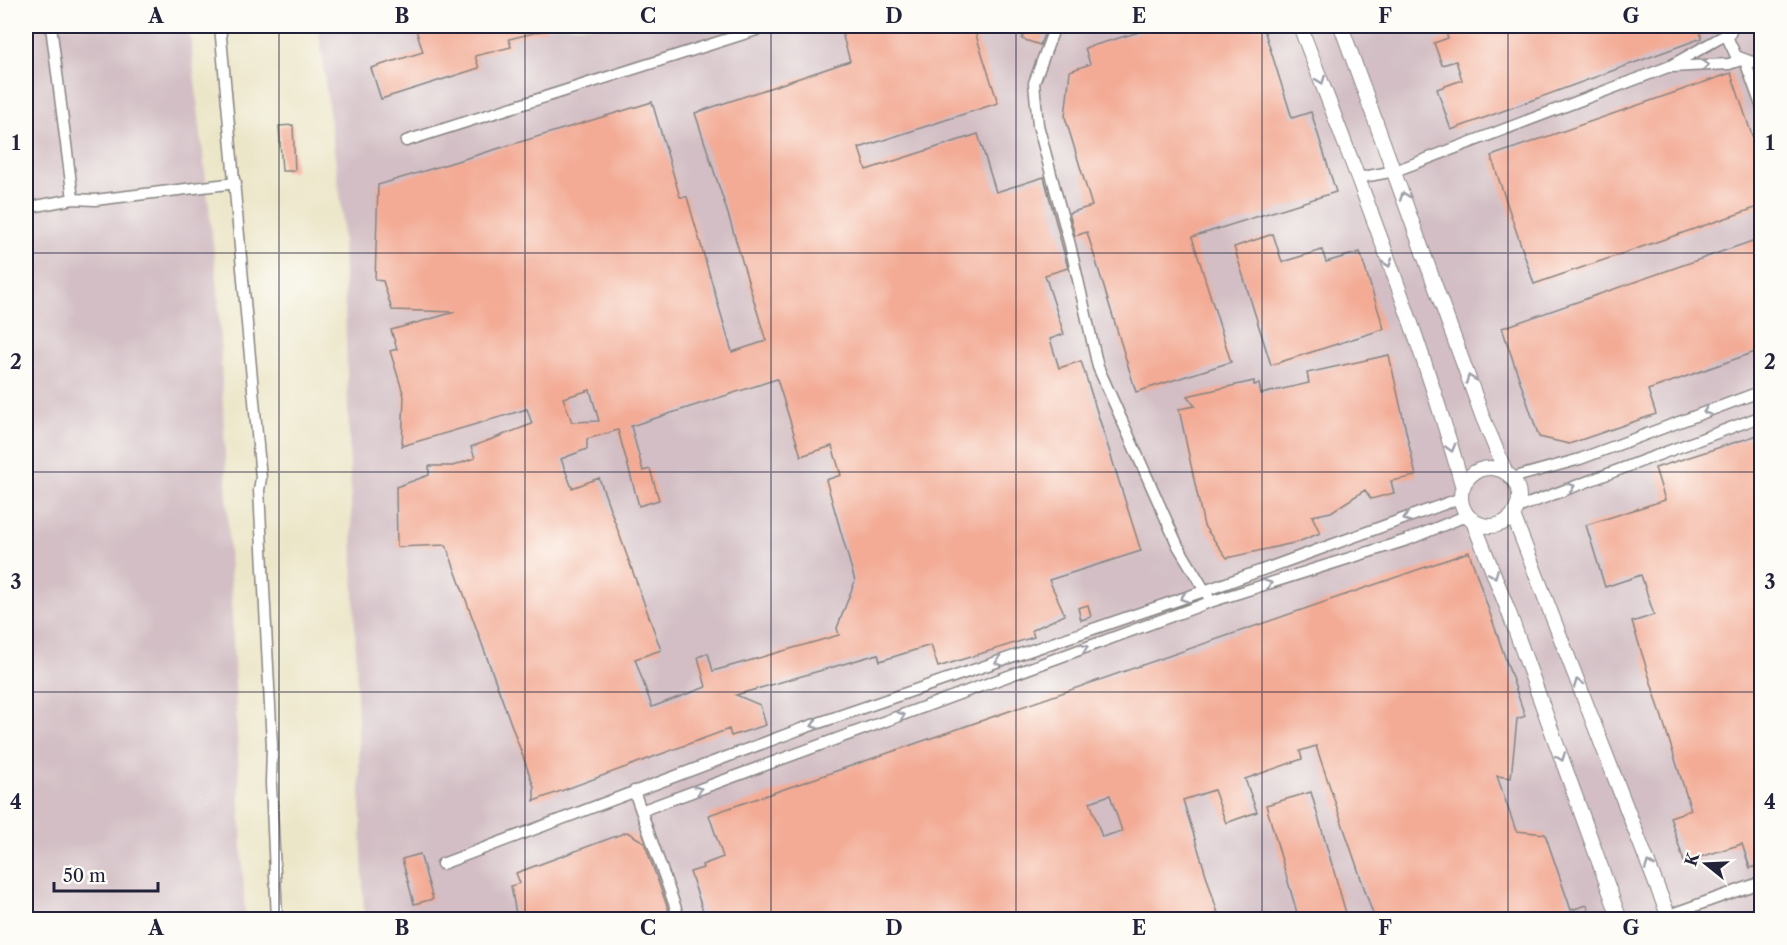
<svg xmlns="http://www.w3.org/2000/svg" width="1787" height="945" font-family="'Libre Caslon Text',serif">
	<rect width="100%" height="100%" fill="#fdfcf7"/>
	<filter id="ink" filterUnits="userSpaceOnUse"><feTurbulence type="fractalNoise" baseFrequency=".0167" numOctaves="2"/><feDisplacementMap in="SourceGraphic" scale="12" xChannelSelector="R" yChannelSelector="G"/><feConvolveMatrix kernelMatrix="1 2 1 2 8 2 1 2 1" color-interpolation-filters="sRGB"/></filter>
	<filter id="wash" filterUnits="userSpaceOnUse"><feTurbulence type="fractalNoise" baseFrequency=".008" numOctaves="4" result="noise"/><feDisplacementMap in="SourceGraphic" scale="24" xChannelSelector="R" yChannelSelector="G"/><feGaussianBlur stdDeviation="1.35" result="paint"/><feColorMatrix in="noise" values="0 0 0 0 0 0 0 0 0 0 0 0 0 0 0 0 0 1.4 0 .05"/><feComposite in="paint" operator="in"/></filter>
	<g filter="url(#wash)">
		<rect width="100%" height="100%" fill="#ece6c9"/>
		<path fill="#d2bec4" d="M26,26H189L218,289L245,919H26Z
			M318,26H1761V919H364L342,212Z"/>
		<g id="blocks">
			<path fill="#f3ab95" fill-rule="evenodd" d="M415,26H545L546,30L509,39L511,47L475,56L479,68L381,99L371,68L423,52Z
				M865,26H973L998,103L859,148L866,170L978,134L996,192L1044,177L1068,268L1045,275L1064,334L1050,339L1059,368L1081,361L1141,551L1049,580L1065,615L1032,630L1034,637L938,667L931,645L880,661L878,654L736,695L760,705L766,725L731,736L729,729L534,801V787L446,545L397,547L396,487L429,475V466H453L475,458L471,447L532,424L527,409L402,446L404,396L390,351L397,349L391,330L455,312L392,310L383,281L375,280L378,185L652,102L680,197H687L732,352L766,341L728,214L695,113L850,61L842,33ZM777,379L801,456L832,446L841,475L826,480L855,581L837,628L839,635L713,671L708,653L698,657L706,687L652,707L635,659L661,650L599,478L572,488L561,459L587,449V439L618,430L639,506L659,500L650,469L643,471L631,426ZM590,390L599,421L572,422L563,398Z
				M1027,26H1047L1040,45L1022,39Z
				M1144,26H1263L1292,118L1311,112L1336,192L1192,237L1231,362L1136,392L1087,232L1075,236L1069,213L1092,206L1065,117L1070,71L1090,64L1085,48L1146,30Z
				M1443,26H1698L1702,38L1451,130L1437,89L1462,80L1456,61L1442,65L1434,43L1448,38Z
				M1731,73L1761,162V206L1534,284L1491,156Z
				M293,125L295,171H282L279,126Z
				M1273,234L1282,262L1322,250L1326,262L1360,252L1384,329L1271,365L1234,247Z
				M1761,238V350L1648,390L1656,414L1569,444L1539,437L1502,328Z
				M1389,355L1416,476L1391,481L1394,493L1371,499L1365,490L1331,512L1312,516L1320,533L1298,542L1227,558L1204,526L1179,409L1195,406L1187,396L1254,381V385L1259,384L1261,394L1309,383L1307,373Z
				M1761,434V865L1750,868L1742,844L1684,862L1670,817L1691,810L1632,622L1654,615L1641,575L1605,587L1586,525L1665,500L1655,468Z
				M1469,552L1525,716L1517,719L1511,778L1497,776L1516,831L1545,834L1571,910L1587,905L1591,920H1375L1316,746L1300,751L1302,759L1245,779L1257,812L1226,823L1214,790L1183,800L1220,920H706L690,872L703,868L702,865L723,857L709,815ZM1110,795L1122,831L1102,837L1090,802Z
				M1088,605L1091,617L1081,620L1078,608Z
				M1311,792L1348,920H1299L1266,805Z
				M627,832L644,842L672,920H517L511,886L520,883L516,873Z
				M420,854L433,899L414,904L402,859Z"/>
		</g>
	</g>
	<g filter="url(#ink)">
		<use href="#blocks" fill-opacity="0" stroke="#878482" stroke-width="1.5"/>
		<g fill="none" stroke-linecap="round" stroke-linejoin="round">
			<defs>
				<path id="minor" d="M51,26L73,199
					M220,26L261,478L259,490L272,745L271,783L277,920
					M1055,26L1034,83L1038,125L1070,245L1098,367L1178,546L1208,596
					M1733,26L1728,39L1736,56L1752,62L1762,60
					M1745,61L1762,108
					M1671,67L1729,64L1741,60
					M406,141L769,26
					M1358,178L1395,171L1668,67L1729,33
					M26,208L73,199L95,200L236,183
					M1512,478L1580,459L1762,391
					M1517,508L1762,416
					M634,791L680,920
					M643,810L1210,602L1407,540L1468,515
					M442,864L801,729L1207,590L1461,498
					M1669,915L1762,882"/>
				<path id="tertiary" d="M1300,26C1358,178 1419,331 1463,488
					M1341,26L1483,418L1506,473
					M1461 497a29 29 0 1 1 58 0a29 29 0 1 1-58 0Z
					M1513,515L1670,920
					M1472,519L1508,610L1620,920"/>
			</defs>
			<use href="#minor" stroke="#878482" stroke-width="13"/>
			<use href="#tertiary" stroke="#878482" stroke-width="16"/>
			<use href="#minor" stroke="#fff" stroke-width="10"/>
			<use href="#tertiary" stroke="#fff" stroke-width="14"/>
		</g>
		<defs><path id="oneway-chevron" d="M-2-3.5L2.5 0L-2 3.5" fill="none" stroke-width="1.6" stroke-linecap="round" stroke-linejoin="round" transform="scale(1.5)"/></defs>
		<g stroke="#9c9ca7">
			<use href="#oneway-chevron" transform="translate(1705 65) rotate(-3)"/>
			<use href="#oneway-chevron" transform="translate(1321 80) rotate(69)"/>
			<use href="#oneway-chevron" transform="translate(1404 196) rotate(-110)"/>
			<use href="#oneway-chevron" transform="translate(1388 263) rotate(71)"/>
			<use href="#oneway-chevron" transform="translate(1470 379) rotate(-110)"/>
			<use href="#oneway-chevron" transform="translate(1707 411) rotate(159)"/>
			<use href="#oneway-chevron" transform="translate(1451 448) rotate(74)"/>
			<use href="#oneway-chevron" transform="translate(1571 487) rotate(-21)"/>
			<use href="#oneway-chevron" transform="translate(1407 518) rotate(160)"/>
			<use href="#oneway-chevron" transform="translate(1494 574) rotate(68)"/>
			<use href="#oneway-chevron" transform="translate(1268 584) rotate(-17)"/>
			<use href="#oneway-chevron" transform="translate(1184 598) rotate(161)"/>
			<use href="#oneway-chevron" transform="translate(1084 648) rotate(-20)"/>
			<use href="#oneway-chevron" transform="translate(999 662) rotate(161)"/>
			<use href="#oneway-chevron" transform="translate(1578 683) rotate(-111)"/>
			<use href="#oneway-chevron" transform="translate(901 716) rotate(-20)"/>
			<use href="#oneway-chevron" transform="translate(815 725) rotate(161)"/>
			<use href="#oneway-chevron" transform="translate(1561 757) rotate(70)"/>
			<use href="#oneway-chevron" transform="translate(698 790) rotate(-20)"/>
			<use href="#oneway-chevron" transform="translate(1649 865) rotate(-111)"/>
		</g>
	</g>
	<path fill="none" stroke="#22223b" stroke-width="1.5" stroke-opacity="0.55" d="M279,26V920M525,26V920M771,26V920M1016,26V920M1262,26V920M1508,26V920M26,253H1762M26,472H1762M26,692H1762"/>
	<rect width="1787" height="945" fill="none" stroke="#fdfcf7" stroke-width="66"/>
	<g transform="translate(1706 864) rotate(288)" stroke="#fdfcf7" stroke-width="4.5" paint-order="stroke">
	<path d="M0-4.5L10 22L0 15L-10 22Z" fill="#22223b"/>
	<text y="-9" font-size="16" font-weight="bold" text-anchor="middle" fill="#22223b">K</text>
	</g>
	<path d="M54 882v9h104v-9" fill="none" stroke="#22223b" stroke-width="3"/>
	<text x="63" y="882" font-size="18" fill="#22223b" stroke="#fdfcf7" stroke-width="4.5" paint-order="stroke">50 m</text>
	<rect x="33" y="33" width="1721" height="879" fill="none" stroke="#22223b" stroke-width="2"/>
	<g font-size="20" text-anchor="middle" font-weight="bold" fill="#22223b">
		<text x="156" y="23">A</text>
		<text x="402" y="23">B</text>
		<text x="648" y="23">C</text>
		<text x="894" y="23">D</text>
		<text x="1139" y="23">E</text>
		<text x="1385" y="23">F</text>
		<text x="1631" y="23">G</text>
		<text x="16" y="150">1</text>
		<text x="1770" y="150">1</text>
		<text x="16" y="369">2</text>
		<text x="1770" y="369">2</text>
		<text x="16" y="589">3</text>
		<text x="1770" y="589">3</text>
		<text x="16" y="809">4</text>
		<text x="1770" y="809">4</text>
		<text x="156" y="935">A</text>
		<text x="402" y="935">B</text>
		<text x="648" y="935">C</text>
		<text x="894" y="935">D</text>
		<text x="1139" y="935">E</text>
		<text x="1385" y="935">F</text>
		<text x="1631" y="935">G</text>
	</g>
</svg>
